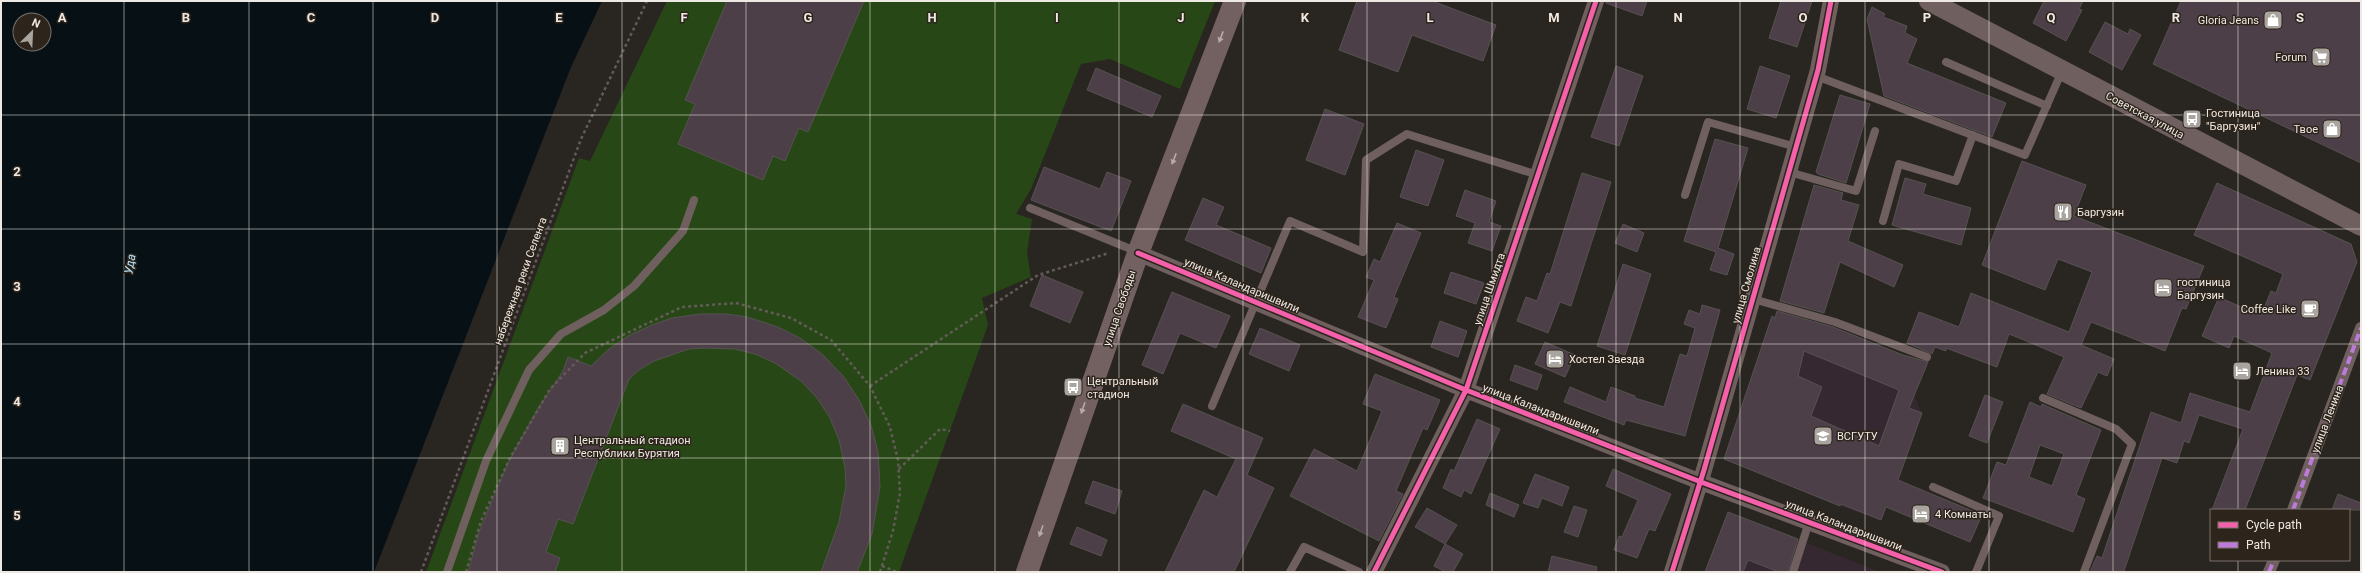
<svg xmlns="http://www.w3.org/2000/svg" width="2362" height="573" font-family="Roboto,sans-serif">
	<rect width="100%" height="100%" fill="#292520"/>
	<path fill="#362831" d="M1772,316L1810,328L1826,323L1927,365L1914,396L1922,413L1881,520L1840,506L1724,459Z
		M1728,512L1809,544L1880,572H1705Z"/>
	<path fill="#274816" d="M667,1H1215L1180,89L1110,59L1081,64L1031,189L1016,214L1032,219L1027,253L1031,277L982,298L988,325L899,572H426L579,158L590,161Z"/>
	<path fill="#061015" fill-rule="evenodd" d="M1,1H602L571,67L374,572H1ZM20,20H44V44H20Z"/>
	<path fill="#4d3f48" stroke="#565251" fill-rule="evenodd" d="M727,1H864L808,132L799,128L785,161L773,156L763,180L678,144L695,104L685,100Z
		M1357,1H1432L1496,25L1483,61L1412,35L1398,72L1339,50Z
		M1606,1H1647L1642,16L1606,3Z
		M1781,1H1812L1797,47L1769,38Z
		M2044,1H2083L2079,9L2082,10L2066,41L2033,23Z
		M2181,1H2361V163L2153,64Z
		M1872,7L1885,14L1883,17L1907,26L1905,33L1917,39L1907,63L2006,103L1992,137L1884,96L1867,19Z
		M2105,22L2128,34L2130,29L2141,35L2122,70L2089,52Z
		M1616,66L1643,76L1619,146L1591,137Z
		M1760,66L1790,76L1776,118L1747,109Z
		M1096,68L1161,96L1152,117L1087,90Z
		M1840,95L1870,104L1846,183L1818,174L1816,172Z
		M1325,109L1364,124L1345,175L1306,160Z
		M1715,139L1748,148L1718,248L1734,254L1727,275L1710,270L1716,252L1684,241Z
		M1416,150L1444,160L1428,206L1400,197Z
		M2022,161L2086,185L2074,216L2204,266L2186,309L2182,308L2165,351L2091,322L2081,345L2114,359L2107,376L2098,372L2081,408L2047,394L2064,357L2024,340L2009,334L1997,367L1946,348V351L1935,347L1932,354L1907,343L1919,312L1959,327L1971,293L2069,332L2092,272L2058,259L2045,290L1982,265Z
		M1044,167L1100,189L1107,172L1131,181L1111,231L1031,200Z
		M1582,173L1611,182L1571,306L1560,302L1548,333L1517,321L1526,297L1537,301L1547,273L1550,274Z
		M1905,178L1926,184L1923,194L1971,208L1961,245L1892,225Z
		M2217,183L2351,244L2357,262L2310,380L2297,375L2245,510H2212L2243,429L2199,415L2189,443L2184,441L2177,463L2162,458L2124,571L2126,572H2090L2097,556L2102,558L2151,412L2181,423L2190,393L2250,412L2272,353L2234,336L2229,348L2202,336L2219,297L2261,316L2271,291L2276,293L2283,274L2194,235Z
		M1814,185L1843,193L1841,200L1859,205L1848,241L1903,265L1894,287L1840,262L1824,313L1780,301Z
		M1465,190L1496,201L1489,222L1501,226L1492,251L1468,243L1475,223L1456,216Z
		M1203,198L1224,207L1216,225L1271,248L1261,273L1185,240Z
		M1397,223L1421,233L1394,297L1398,299L1386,328L1358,317L1374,280L1366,277L1374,259L1380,262Z
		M1623,224L1644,233L1637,252L1615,243Z
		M1623,264L1651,274L1625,355L1597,346Z
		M1451,272L1484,283L1476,304L1444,293Z
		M1042,275L1083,292L1070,323L1030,306Z
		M1172,292L1230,316L1216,348L1180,333L1163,374L1142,365Z
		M1702,305L1720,310L1685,436L1626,420L1624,425L1564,402L1570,387L1606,402L1611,387L1635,396V398L1664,407L1680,354L1687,356L1695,328L1684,324L1689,310L1700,314Z
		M1777,311L1833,327L1903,355L1928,362L1909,408L1922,413L1898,480L1982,515L1970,542L1886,507L1881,520L1841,504L1840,506L1724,459L1772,316L1775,318ZM1804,351L1899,390L1879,446L1811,416L1822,387L1798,376Z
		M700,314H727L747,317L778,327L800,338L822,354L844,377L859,400L871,425L878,452L880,487L872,534L857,572H821L839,522L846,486L845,467L839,440L830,418L817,398L801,381L775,363L755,354L735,349L704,348L689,349L654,361L639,370L629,379L573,524L558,519L546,552L560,558L555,572H468L479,532L508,463L537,410L563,371L568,357L591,366L609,349L628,336L652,325L672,318Z
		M1440,321L1467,331L1458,357L1431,347Z
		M1260,328L1300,345L1289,371L1249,354Z
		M1545,342L1575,355L1565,377L1535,364Z
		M1515,365L1542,375L1537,390L1510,380Z
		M1375,374L1440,400L1427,430L1423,428L1396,491L1403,494L1379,541L1290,496L1314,449L1357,471L1382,411L1363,404Z
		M1985,395L2003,402L1987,443L1969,436Z
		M2030,402L2041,407L2042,404L2101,430L2076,495L2085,499L2073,532L1983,498L1997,462L2006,465ZM2040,445L2064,454L2052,486L2029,477Z
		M1183,404L1263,438L1247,475L1274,488L1234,572H1165L1204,490L1217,497L1236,459L1171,431Z
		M1477,419L1500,429L1471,494L1464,490L1461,497L1443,488L1451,469L1454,471Z
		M1613,469L1671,494L1655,531L1649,529L1637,558L1614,550L1619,536L1622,537L1638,500L1606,486Z
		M1535,474L1569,487L1562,506L1542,498L1538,508L1523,503Z
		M1093,481L1122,491L1115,514L1085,503Z
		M1490,493L1519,505L1514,517L1486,505Z
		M2338,494L2361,503V510H2332Z
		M1574,506L1587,510L1578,537L1564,532Z
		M1427,508L1457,525L1445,544L1415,527Z
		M1728,512L1798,539L1788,572H1779L1748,560L1743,572H1705Z
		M1077,527L1107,540L1101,556L1070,544Z
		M1445,544L1463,554L1453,572H1446L1434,566Z
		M1552,556L1597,567L1596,572H1548Z"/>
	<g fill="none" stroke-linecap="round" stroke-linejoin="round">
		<path stroke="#645b59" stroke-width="2.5" stroke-dasharray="3 3" stroke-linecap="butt" d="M870,386L1038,275L1109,253
			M899,469L940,429L950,431
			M882,566L897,572
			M421,572L581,139L647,1
			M466,572L481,521L510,458L550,389L585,353L682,307L736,303L791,318L831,340L870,386L890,427L898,460L900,493L893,531L880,572"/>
		<path stroke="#6f605f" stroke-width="8" d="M1946,62L2047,106
			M1816,76L2025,155L2062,71
			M1789,172L1856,191L1875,131
			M1685,195L1708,122L1796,147
			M1030,208L1138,252
			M1883,221L1899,164L1956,181L1973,135
			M1753,299L1835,322L1927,357
			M2043,398L2116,429L2132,444L2084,572
			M1212,406L1290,221L1363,252L1366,160L1407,134L1538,175
			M1933,487L1999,516L1976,572
			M447,572L486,461L529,370L561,334L604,310L634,286L683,231L694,200
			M1290,572L1304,547L1359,572
			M1793,572L1809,522"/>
		<path stroke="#6f605f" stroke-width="12" d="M2293,510L2361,328
			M2269,572L2274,560"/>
		<path stroke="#6f605f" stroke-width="16" d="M1138,253L1466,390L1701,482L1942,572
			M1374,572L1466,390L1596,1
			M1672,572L1704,470L1818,70L1831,1"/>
		<path stroke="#6f605f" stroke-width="20" d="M1929,1L2361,226"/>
		<path stroke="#736061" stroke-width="22" d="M1027,572L1138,253L1235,1"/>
		<path stroke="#bd7bd9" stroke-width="4" stroke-dasharray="8 4" stroke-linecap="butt" d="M2293,510L2361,328
			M2269,572L2274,560"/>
		<defs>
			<path id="cycleway" d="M1138,253L1466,390L1701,482L1942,572
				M1374,572L1466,390L1596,1
				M1672,572L1704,470L1818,70L1831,1"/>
		</defs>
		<use href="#cycleway" stroke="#2d251c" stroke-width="8"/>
		<use href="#cycleway" stroke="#f560ab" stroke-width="5"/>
	</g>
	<defs><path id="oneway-solid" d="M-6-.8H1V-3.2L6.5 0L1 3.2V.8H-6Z"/></defs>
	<g fill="#b7aba8">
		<use href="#oneway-solid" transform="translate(1221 37) rotate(111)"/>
		<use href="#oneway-solid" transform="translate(1174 159) rotate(111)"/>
		<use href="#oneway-solid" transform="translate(1083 408) rotate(109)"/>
		<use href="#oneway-solid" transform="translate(1041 531) rotate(109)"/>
	</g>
	<path fill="none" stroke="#efe9e3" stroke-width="1" stroke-opacity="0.55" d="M124,1V572M249,1V572M373,1V572M497,1V572M622,1V572M746,1V572M870,1V572M995,1V572M1119,1V572M1243,1V572M1367,1V572M1492,1V572M1616,1V572M1740,1V572M1865,1V572M1989,1V572M2113,1V572M2238,1V510M1,115H2361M1,229H2361M1,344H2361M1,458H2361M2238,560V572"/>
	<defs>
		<symbol id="shop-square" viewBox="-11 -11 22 22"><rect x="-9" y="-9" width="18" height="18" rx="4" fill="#aaa49f" stroke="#2d251c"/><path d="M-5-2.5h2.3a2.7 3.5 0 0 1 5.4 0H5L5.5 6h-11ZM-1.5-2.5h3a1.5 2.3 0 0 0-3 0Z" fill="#fff"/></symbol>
		<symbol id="supermarket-square" viewBox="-11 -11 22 22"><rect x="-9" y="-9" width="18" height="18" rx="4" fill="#aaa49f" stroke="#2d251c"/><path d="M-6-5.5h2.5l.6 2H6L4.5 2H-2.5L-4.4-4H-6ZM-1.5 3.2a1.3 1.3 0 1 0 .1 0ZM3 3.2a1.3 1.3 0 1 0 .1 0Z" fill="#fff"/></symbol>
		<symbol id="bus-square" viewBox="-11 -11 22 22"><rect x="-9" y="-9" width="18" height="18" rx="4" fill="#aaa49f" stroke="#2d251c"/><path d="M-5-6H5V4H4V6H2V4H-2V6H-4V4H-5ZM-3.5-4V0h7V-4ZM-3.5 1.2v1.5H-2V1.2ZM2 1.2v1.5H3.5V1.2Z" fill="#fff"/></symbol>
		<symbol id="restaurant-square" viewBox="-11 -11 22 22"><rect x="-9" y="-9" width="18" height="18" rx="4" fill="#aaa49f" stroke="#2d251c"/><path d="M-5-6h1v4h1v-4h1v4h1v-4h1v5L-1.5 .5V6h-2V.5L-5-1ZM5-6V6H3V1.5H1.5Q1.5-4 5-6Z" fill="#fff"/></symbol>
		<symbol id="hotel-square" viewBox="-11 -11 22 22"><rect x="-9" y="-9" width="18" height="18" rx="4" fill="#aaa49f" stroke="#2d251c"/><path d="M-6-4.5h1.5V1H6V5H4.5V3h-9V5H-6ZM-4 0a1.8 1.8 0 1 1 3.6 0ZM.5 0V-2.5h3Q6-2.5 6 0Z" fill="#fff"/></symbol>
		<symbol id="cafe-square" viewBox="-11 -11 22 22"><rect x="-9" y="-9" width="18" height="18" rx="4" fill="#aaa49f" stroke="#2d251c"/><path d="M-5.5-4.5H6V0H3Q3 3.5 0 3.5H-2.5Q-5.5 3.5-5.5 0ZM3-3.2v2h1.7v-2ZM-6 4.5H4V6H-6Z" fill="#fff"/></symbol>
		<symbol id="university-square" viewBox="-11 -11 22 22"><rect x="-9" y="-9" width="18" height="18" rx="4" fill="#aaa49f" stroke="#2d251c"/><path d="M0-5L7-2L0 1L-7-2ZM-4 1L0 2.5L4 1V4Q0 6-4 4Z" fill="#fff"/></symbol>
		<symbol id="building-square" viewBox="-11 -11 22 22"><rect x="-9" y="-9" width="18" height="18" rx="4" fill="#aaa49f" stroke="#2d251c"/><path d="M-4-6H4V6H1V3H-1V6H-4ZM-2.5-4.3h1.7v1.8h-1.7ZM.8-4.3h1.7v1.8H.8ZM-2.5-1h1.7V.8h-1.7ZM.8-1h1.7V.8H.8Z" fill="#fff"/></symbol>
	</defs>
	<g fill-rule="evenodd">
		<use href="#shop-square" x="2262" y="9" width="22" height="22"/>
		<use href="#supermarket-square" x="2310" y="46" width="22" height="22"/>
		<use href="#bus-square" x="2181" y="108" width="22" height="22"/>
		<use href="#shop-square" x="2321" y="118" width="22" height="22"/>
		<use href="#restaurant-square" x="2052" y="201" width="22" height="22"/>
		<use href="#hotel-square" x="2152" y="277" width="22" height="22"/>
		<use href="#cafe-square" x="2299" y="298" width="22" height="22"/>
		<use href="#hotel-square" x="1544" y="348" width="22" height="22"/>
		<use href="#hotel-square" x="2231" y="360" width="22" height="22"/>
		<use href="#bus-square" x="1062" y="376" width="22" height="22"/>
		<use href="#university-square" x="1812" y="425" width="22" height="22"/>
		<use href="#building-square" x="549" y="435" width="22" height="22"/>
		<use href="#hotel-square" x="1910" y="503" width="22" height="22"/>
	</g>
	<g text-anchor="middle" stroke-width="3" stroke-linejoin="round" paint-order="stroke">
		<g font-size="11" fill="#efe9e3" stroke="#2d251c" text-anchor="start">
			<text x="2259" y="24" text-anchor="end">Gloria Jeans</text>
			<text x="2307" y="61" text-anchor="end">Forum</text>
			<text x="2206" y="117">Гостиница<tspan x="2206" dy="13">"Баргузин"</tspan></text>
			<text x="2318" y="133" text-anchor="end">Твое</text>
			<text x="2077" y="216">Баргузин</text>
			<text x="2177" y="286">гостиница<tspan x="2177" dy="13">Баргузин</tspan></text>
			<text x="2296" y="313" text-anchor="end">Coffee Like</text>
			<text x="1569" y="363">Хостел Звезда</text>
			<text x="2256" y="375">Ленина 33</text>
			<text x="1087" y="385">Центральный<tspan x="1087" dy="13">стадион</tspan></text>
			<text x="1837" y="440">ВСГУТУ</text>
			<text x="574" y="444">Центральный стадион<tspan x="574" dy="13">Республики Бурятия</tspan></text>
			<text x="1935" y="518">4 Комнаты</text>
		</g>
		<g font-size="11" fill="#efe9e3" stroke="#2d251c">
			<text transform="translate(2145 115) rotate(28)" y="4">Советская улица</text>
			<text transform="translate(520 281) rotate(-70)" y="4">набережная реки Селенга</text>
			<text transform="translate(1242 285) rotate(23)" y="4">улица Каландаришвили</text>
			<text transform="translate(1746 285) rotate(-74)" y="4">улица Смолина</text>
			<text transform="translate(1489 289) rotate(-71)" y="4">улица Шмидта</text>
			<text transform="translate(1119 308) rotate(-71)" y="4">улица Свободы</text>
			<text transform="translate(1541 409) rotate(21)" y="4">улица Каландаришвили</text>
			<text transform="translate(2327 419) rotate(-69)" y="4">улица Ленина</text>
			<text transform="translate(1844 525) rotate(21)" y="4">улица Каландаришвили</text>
		</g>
		<g font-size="12" font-style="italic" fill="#b4e5fa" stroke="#2d251c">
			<text transform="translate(130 264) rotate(-80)" y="4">Уда</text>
		</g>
	</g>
	<g font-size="13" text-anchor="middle" font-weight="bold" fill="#efe9e3" stroke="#2d251c" stroke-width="3" stroke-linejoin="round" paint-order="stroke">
		<text x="62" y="22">A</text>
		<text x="186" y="22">B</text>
		<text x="311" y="22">C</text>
		<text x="435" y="22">D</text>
		<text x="559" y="22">E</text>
		<text x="684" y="22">F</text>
		<text x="808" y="22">G</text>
		<text x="932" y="22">H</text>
		<text x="1057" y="22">I</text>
		<text x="1181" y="22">J</text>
		<text x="1305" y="22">K</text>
		<text x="1430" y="22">L</text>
		<text x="1554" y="22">M</text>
		<text x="1678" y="22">N</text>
		<text x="1803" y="22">O</text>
		<text x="1927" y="22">P</text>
		<text x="2051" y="22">Q</text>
		<text x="2176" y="22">R</text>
		<text x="2300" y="22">S</text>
		<text x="17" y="176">2</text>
		<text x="17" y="291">3</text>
		<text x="17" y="406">4</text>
		<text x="17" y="520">5</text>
	</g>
	<rect width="2362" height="573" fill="none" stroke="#efe9e3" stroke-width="4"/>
	<rect x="2210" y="509" width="140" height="52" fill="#2d251c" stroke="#7b736c"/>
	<rect x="2218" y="522" width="20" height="6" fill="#f560ab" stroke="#7b736c"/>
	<text x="2246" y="529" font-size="12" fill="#efe9e3">Cycle path</text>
	<rect x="2218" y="542" width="20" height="6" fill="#bd7bd9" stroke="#7b736c"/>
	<text x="2246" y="549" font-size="12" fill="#efe9e3">Path</text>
	<g transform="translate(32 32) rotate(24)"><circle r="19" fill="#2d251c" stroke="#7b736c"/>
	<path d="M0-3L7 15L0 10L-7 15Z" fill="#aaa49f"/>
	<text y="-6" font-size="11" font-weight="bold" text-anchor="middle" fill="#efe9e3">N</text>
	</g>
</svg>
